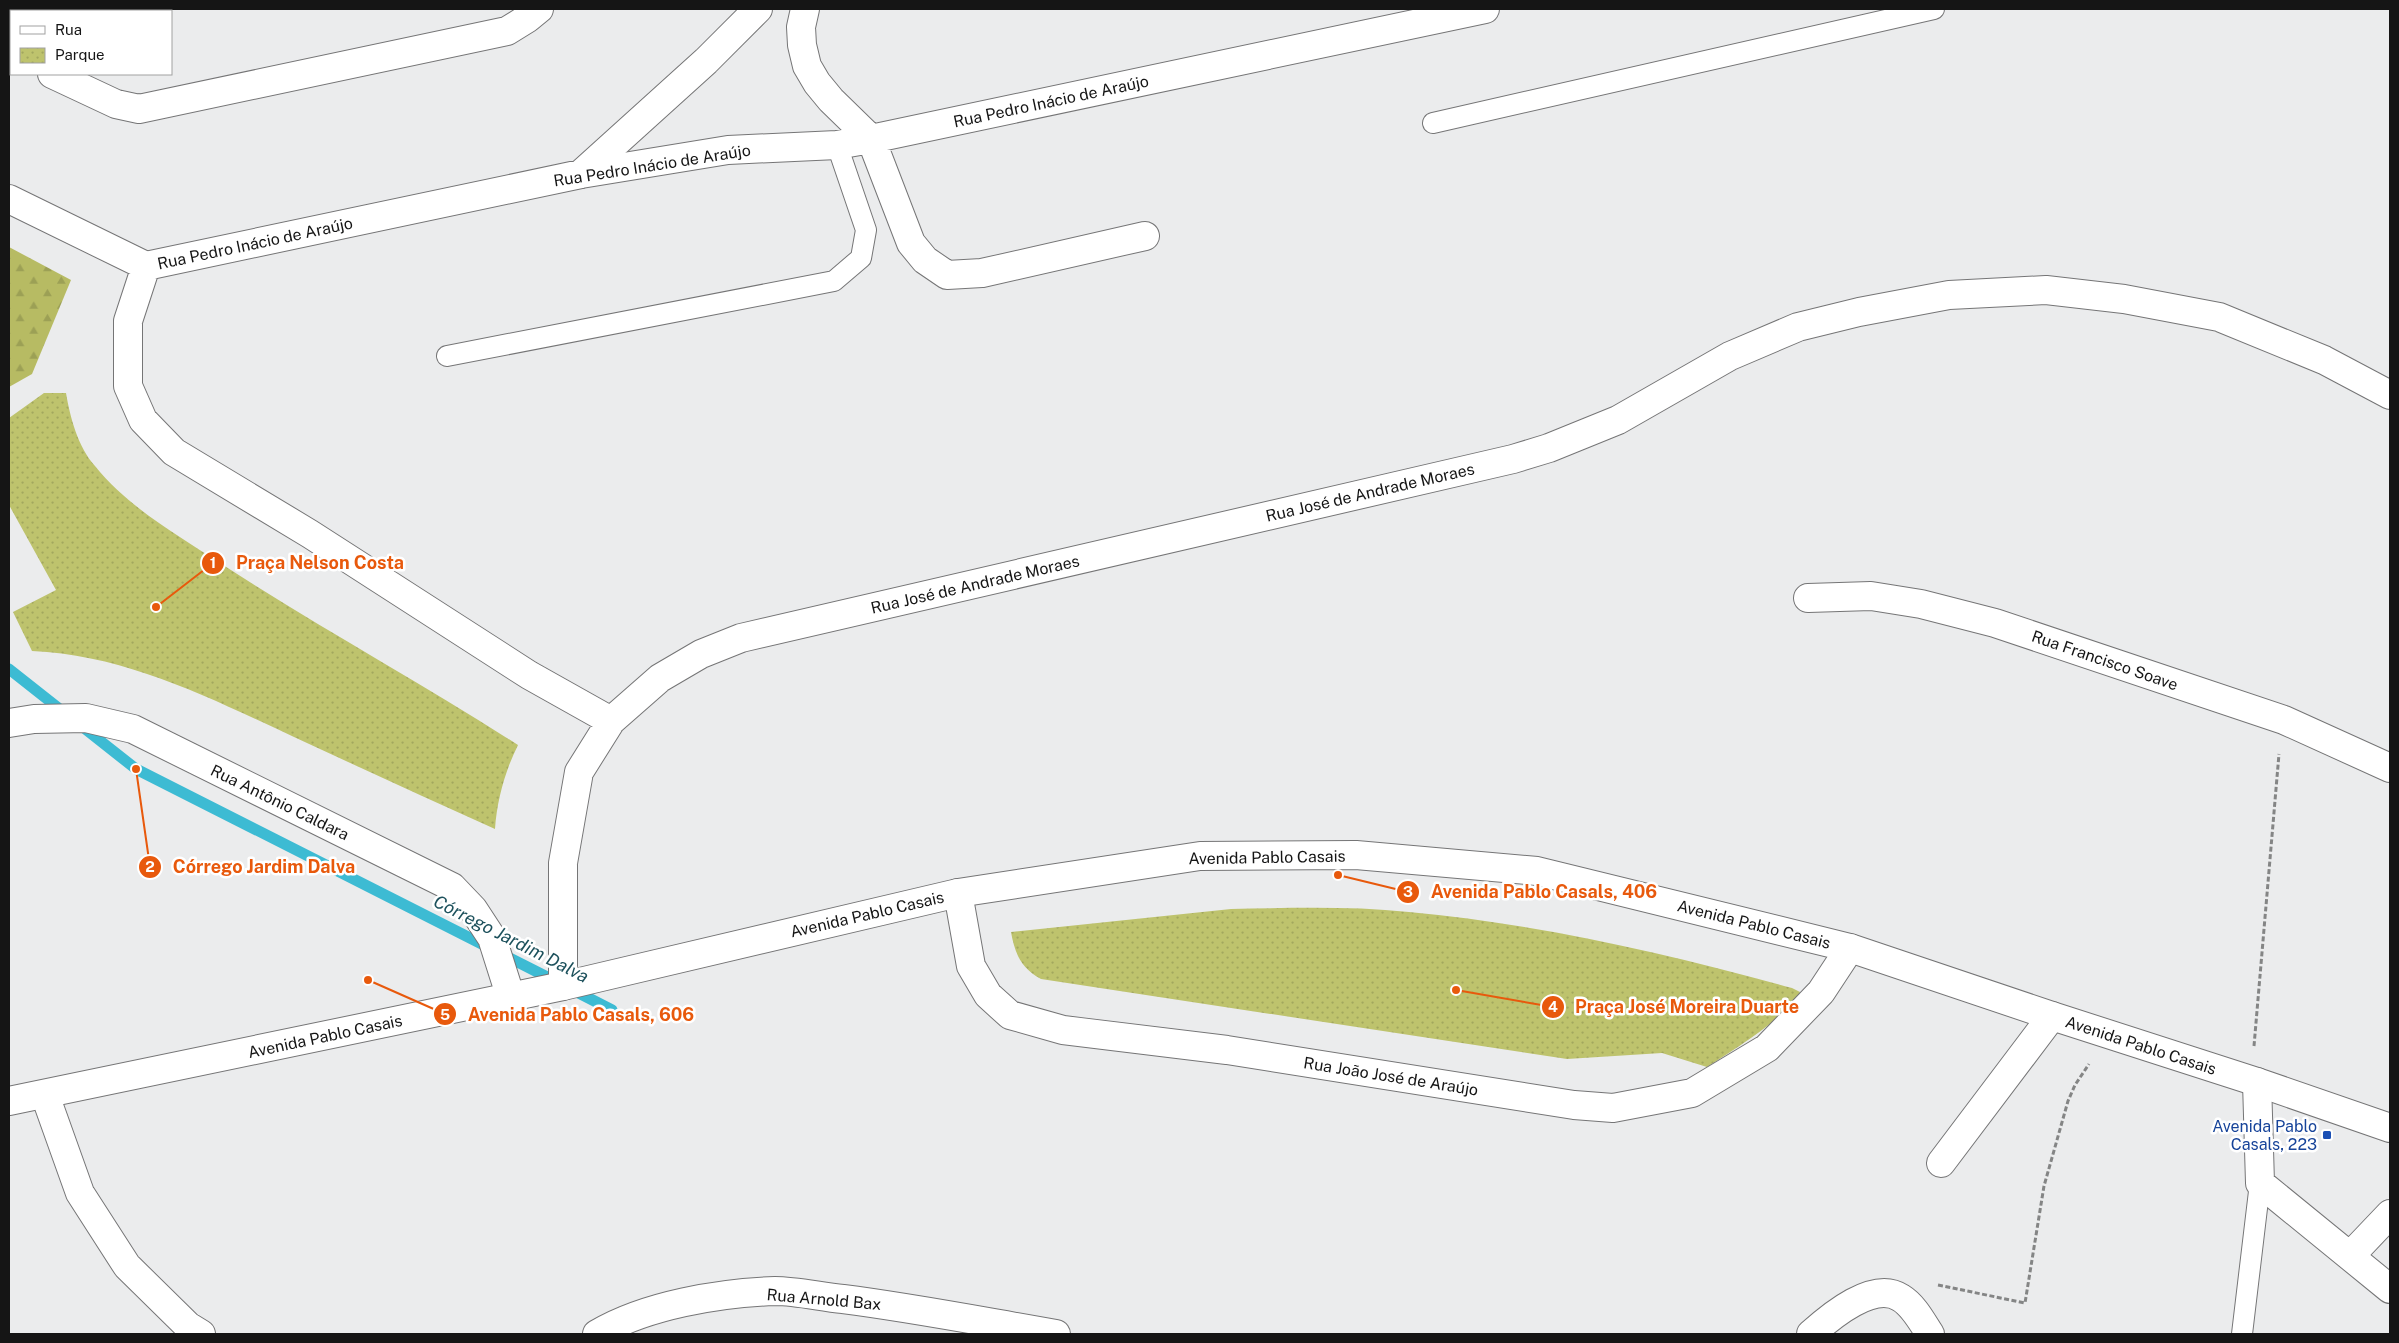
<svg xmlns="http://www.w3.org/2000/svg" width="2399" height="1343" font-family="'Public Sans',sans-serif">
	<defs>
		<pattern id="forest-firs" width="22" height="20" patternUnits="userSpaceOnUse" patternTransform="scale(1.25)"><rect width="22" height="20" fill="#b7bb63"/><path d="M5 1l3.5 6h-7zM16 11l3.5 6h-7z" fill="#9ca055"/></pattern>
		<pattern id="park-dots" width="8" height="8" patternUnits="userSpaceOnUse" patternTransform="scale(1.25)"><rect width="8" height="8" fill="#bec36d"/><path d="M2 2h.1M6 6h.1" fill="none" stroke="#a2a75e" stroke-width="1.8" stroke-linecap="round"/></pattern>
	</defs>
	<rect width="100%" height="100%" fill="#ebeced"/>
	<path fill="url(#forest-firs)" d="M9,247L71,280L32,374L9,387Z"/>
	<path fill="url(#park-dots)" d="M44,393H66C70,417 78,447 95,466C129,508 176,534 220,563C318,627 420,682 518,745C505,771 497,800 495,829C428,799 361,768 294,737C210,698 126,655 32,651L13,612L56,590L9,505V418Z
		M1231,909C1290,908 1350,906 1409,912C1539,924 1666,953 1792,988L1800,992C1796,1011 1726,1055 1707,1067L1662,1053L1567,1059L1041,979C1021,968 1015,954 1011,932Z"/>
	<g fill="none" stroke-linecap="round" stroke-linejoin="round">
		<path stroke="#3dbbd3" stroke-width="11" d="M9,669L66,714
			M79,724L136,769L557,982
			M571,989L612,1010"/>
		<defs>
			<path id="lane" d="M1433,123L1934,9
				M447,356L834,281L861,258L866,230L837,145
				M2242,1334L2260,1183"/>
			<path id="street" d="M805,9L801,27L802,45L807,66L817,83L831,100L871,139L911,243L925,260L947,275L982,273L1145,236
				M52,74L116,104L139,109L507,31L528,18L539,9
				M581,174L706,61L758,9
				M9,199L146,266L581,174L728,150L837,145L871,139L1485,9
				M146,266L128,321V386L143,420L174,452L310,534L529,675L611,721
				M1808,598L1871,596L1921,604L1995,623L2284,720L2390,768
				M9,723L34,719L86,718L133,729L452,887L473,909L492,938L511,998
				M958,893L971,966L988,995L1010,1015L1063,1030L1227,1050L1574,1105L1613,1108L1692,1093L1767,1048L1821,992L1850,948
				M563,986V863L579,772L611,721L660,678L701,654L741,638L1513,459L1549,448L1618,420L1730,356L1798,327L1859,312L1949,295L2046,290L2124,299L2219,317L2324,360L2390,395
				M2257,1082L2260,1183L2390,1289
				M45,1095L80,1193L127,1266L188,1326L201,1334
				M1941,1163L2052,1016
				M2350,1256L2390,1214
				M597,1334C646,1305 719,1293 775,1291C797,1291 821,1297 843,1299C914,1308 985,1322 1056,1334
				M1811,1334C1831,1316 1874,1280 1901,1298C1914,1306 1922,1322 1930,1334"/>
			<path id="secondary" d="M9,1101L563,986L958,893L1200,856L1356,855L1537,871L1850,948L2052,1016L2257,1082L2390,1128"/>
		</defs>
		<use href="#lane" stroke="#757576" stroke-width="22"/>
		<use href="#street" stroke="#757576" stroke-width="30"/>
		<use href="#secondary" stroke="#757576" stroke-width="30"/>
		<path stroke="#848585" stroke-width="3" stroke-dasharray="5 2.5" stroke-linecap="butt" d="M2254,1046L2279,754
			M1938,1285L2025,1303L2044,1186L2068,1101L2075,1085L2089,1064"/>
		<use href="#lane" stroke="#fff" stroke-width="20"/>
		<use href="#street" stroke="#fff" stroke-width="28"/>
		<use href="#secondary" stroke="#fff" stroke-width="28"/>
	</g>
	<rect fill="#1a4fb4" stroke="#fff" stroke-width="2" x="2322" y="1130" width="10" height="10" rx="2.5"/>
	<g text-anchor="middle" stroke-width="5" stroke-linejoin="round" paint-order="stroke">
		<g font-size="16" fill="#151515" stroke="#fff">
			<text transform="translate(1051 101) rotate(-12)" y="6">Rua Pedro Inácio de Araújo</text>
			<text transform="translate(652 165) rotate(-9)" y="6">Rua Pedro Inácio de Araújo</text>
			<text transform="translate(255 243) rotate(-12)" y="6">Rua Pedro Inácio de Araújo</text>
			<text transform="translate(1370 492) rotate(-13)" y="6">Rua José de Andrade Moraes</text>
			<text transform="translate(975 584) rotate(-13)" y="6">Rua José de Andrade Moraes</text>
			<text transform="translate(2105 660) rotate(19)" y="6">Rua Francisco Soave</text>
			<text transform="translate(280 802) rotate(26)" y="6">Rua Antônio Caldara</text>
			<text transform="translate(1267 857) rotate(-1)" y="6">Avenida Pablo Casais</text>
			<text transform="translate(867 914) rotate(-13)" y="6">Avenida Pablo Casais</text>
			<text transform="translate(1754 924) rotate(14)" y="6">Avenida Pablo Casais</text>
			<text transform="translate(325 1036) rotate(-12)" y="6">Avenida Pablo Casais</text>
			<text transform="translate(2141 1045) rotate(18)" y="6">Avenida Pablo Casais</text>
			<text transform="translate(1391 1076) rotate(9)" y="6">Rua João José de Araújo</text>
			<text transform="translate(824 1299) rotate(5)" y="6">Rua Arnold Bax</text>
		</g>
		<g font-size="16" fill="#164399" stroke="#fff" text-anchor="end">
			<text x="2317" y="1132">Avenida Pablo<tspan x="2317" dy="18">Casals, 223</tspan></text>
		</g>
		<g font-size="18" font-style="italic" fill="#1d515c" stroke="#fff">
			<text transform="translate(511 939) rotate(27)" y="6">Córrego Jardim Dalva</text>
		</g>
	</g>
	<path fill="none" stroke="#e8590c" stroke-width="2" d="M156 607L213 563M136 769L150 867M1338 875L1408 892M1456 990L1553 1007M368 980L445 1014"/>
	<g fill="#e8590c" stroke="#fff" stroke-width="2">
		<circle cx="156" cy="607" r="5"/>
		<circle cx="136" cy="769" r="5"/>
		<circle cx="1338" cy="875" r="5"/>
		<circle cx="1456" cy="990" r="5"/>
		<circle cx="368" cy="980" r="5"/>
		<circle cx="213" cy="563" r="12"/>
		<circle cx="150" cy="867" r="12"/>
		<circle cx="1408" cy="892" r="12"/>
		<circle cx="1553" cy="1007" r="12"/>
		<circle cx="445" cy="1014" r="12"/>
	</g>
	<g font-size="15" text-anchor="middle" font-weight="bold" fill="#fff">
		<text x="213" y="568">1</text>
		<text x="150" y="872">2</text>
		<text x="1408" y="897">3</text>
		<text x="1553" y="1012">4</text>
		<text x="445" y="1020">5</text>
	</g>
	<g font-size="18" text-anchor="middle" font-weight="bold" fill="#e8590c" stroke="#fff" stroke-width="5" stroke-linejoin="round" paint-order="stroke">
		<text x="320" y="569">Praça Nelson Costa</text>
		<text x="264" y="873">Córrego Jardim Dalva</text>
		<text x="1544" y="898">Avenida Pablo Casals, 406</text>
		<text x="1687" y="1013">Praça José Moreira Duarte</text>
		<text x="581" y="1021">Avenida Pablo Casals, 606</text>
	</g>
	<rect width="2399" height="1343" fill="none" stroke="#151515" stroke-width="20"/>
	<rect x="10" y="10" width="162" height="65" fill="#ffffff" stroke="#a1a1a1"/>
	<rect x="20" y="26" width="25" height="8" fill="#ffffff" stroke="#a1a1a1"/>
	<text x="55" y="35" font-size="15" fill="#151515">Rua</text>
	<rect x="20" y="48" width="25" height="15" fill="url(#park-dots)" stroke="#a1a1a1"/>
	<text x="55" y="60" font-size="15" fill="#151515">Parque</text>
</svg>
